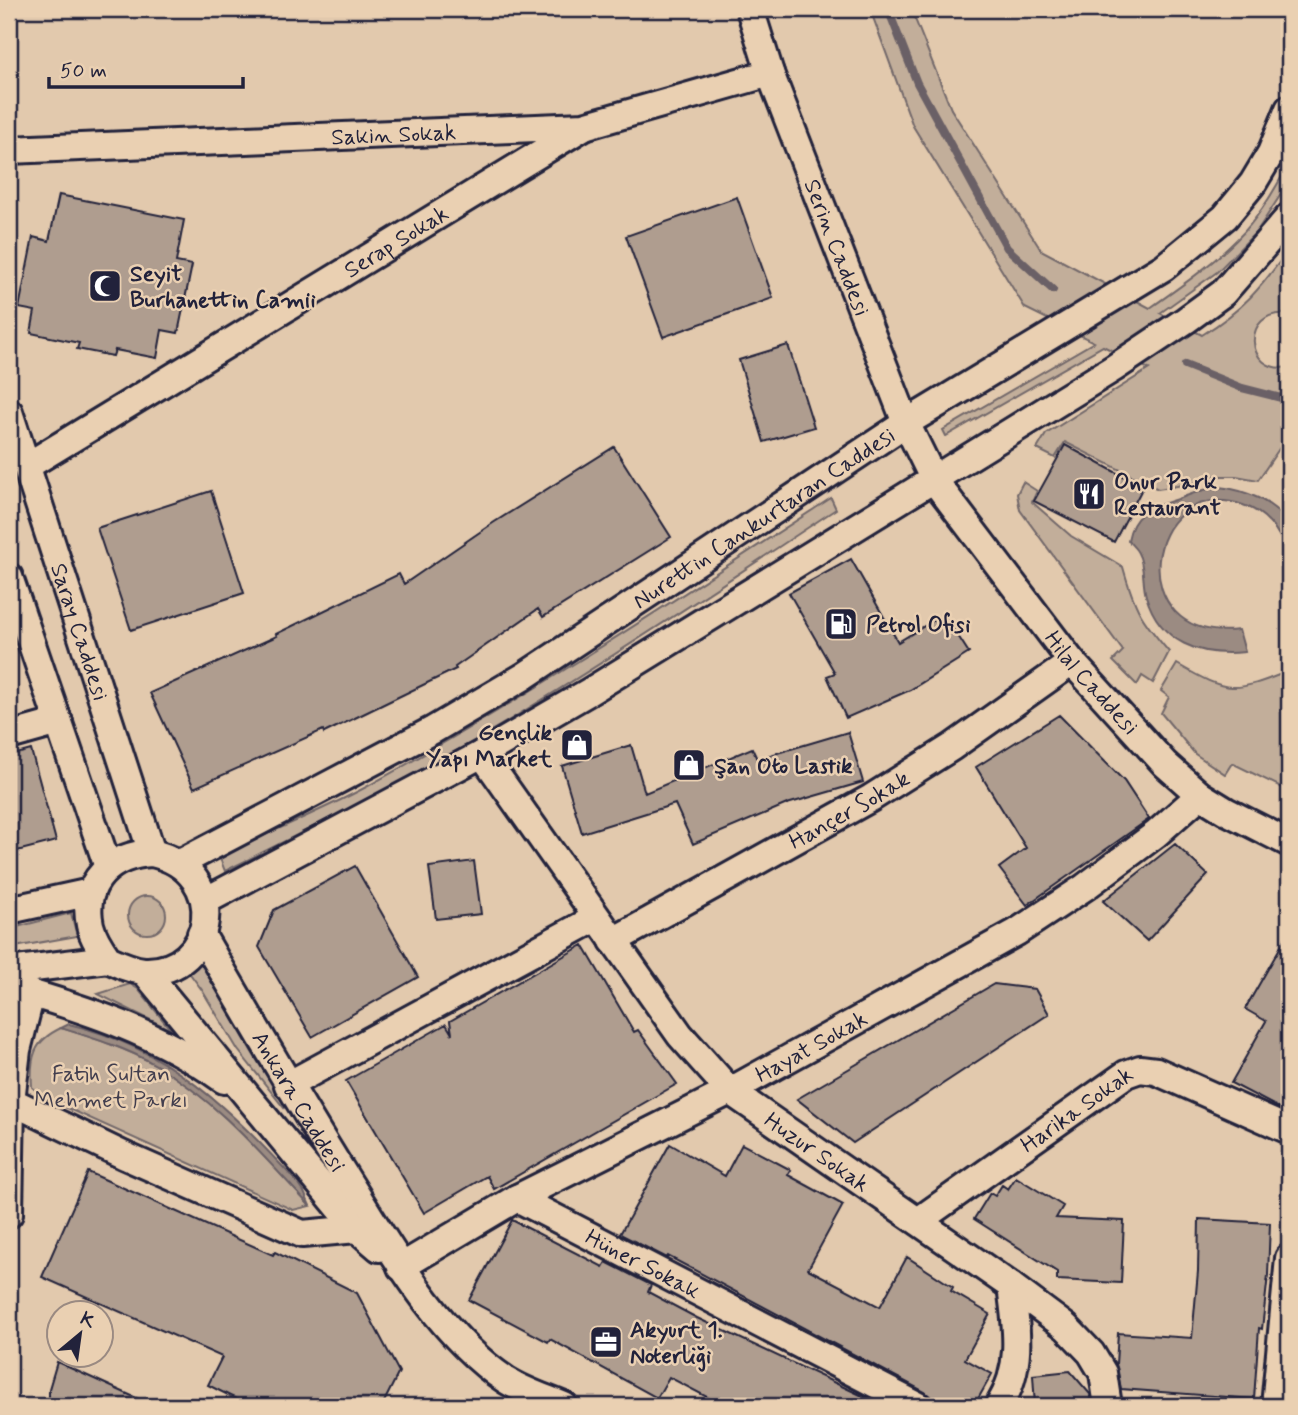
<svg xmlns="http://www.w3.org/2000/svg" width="1298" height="1415" font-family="Mynerve,sans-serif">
	<rect width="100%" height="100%" fill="#e2c9ad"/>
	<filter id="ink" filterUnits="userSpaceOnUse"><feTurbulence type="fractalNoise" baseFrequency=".0143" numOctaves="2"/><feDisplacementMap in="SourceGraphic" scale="14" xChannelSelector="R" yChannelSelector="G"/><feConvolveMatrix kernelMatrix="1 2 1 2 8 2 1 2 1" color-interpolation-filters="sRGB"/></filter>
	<g filter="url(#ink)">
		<path fill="#c2ae9a" stroke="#72686a" stroke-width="2" d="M870,9H911L951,109L1041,250L1150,308C1183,285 1216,262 1244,232C1262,212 1276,187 1289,164V182L1257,231L1217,272L1160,313L1202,335C1244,309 1260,289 1289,249V309L1287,314C1241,309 1244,375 1289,367V434L1258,480L1236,476H1213L1190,484L1158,489L1065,442L1055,458L1037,449L1046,434L1149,369L1103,346L946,436L943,430L1094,342L1025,308L913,126Z
			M1023,482L1037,491L1032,502L1071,536L1123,567C1135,610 1141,619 1169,652L1153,683L1142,676L1137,685L1113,661L1123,651L1020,510L1017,494Z
			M831,498L836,509C729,580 621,652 511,719C418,775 322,823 225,871L219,856C269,832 320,812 368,786C527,698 679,597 831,498Z
			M1177,664C1229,694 1234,693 1289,671V791L1232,763L1225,774L1195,754L1161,713L1169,697L1161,691Z
			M128 915a19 19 0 1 1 38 0a19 19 0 1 1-38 0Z
			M71,913L77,936L9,948V929Z
			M201,955C226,1007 252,1058 287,1105L284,1108L238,1050L202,990L182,963Z
			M130,984L138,989L171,1030L98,994Z
			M61,1028C93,1038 126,1048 156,1065C217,1101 262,1155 310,1206L293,1210L43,1097L32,1087C30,1058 33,1041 61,1028Z"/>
		<path fill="#9b8b82" stroke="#6b6166" stroke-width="2" d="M1219,487C1246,490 1273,501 1289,524V550L1285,551C1280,530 1264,512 1243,505C1143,473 1120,644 1239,630L1245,652C1200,657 1160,643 1146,596C1142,583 1145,565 1138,553C1136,548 1131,545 1128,540C1134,508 1156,507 1181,498C1194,493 1205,488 1219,487Z
			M69,1024C170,1048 230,1110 298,1183L304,1192L310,1206C262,1155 217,1101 156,1065C126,1048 93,1038 61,1028Z"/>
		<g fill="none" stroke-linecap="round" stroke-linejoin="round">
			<path stroke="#6b6166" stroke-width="8" d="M888,9L917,83L1007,248L1053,290
				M1185,365L1242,388L1289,400"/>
		</g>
		<path fill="#af9d8f" stroke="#22223b" stroke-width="2" d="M59,195L184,220L176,262L192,265L178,333L162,330L157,358L115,350L113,356L77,349L79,343L31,333L35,311L19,308L33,237L49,241Z
			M737,197L773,298L663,337L626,236Z
			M788,345L814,427L764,442L739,360Z
			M1065,445L1143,487L1114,542L1034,501Z
			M614,447L671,537L543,617L538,609L455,667L456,669L324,733L323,730L194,788L150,693L277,636L276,634L399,574L404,584L493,523Z
			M211,491L244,593L131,630L97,528Z
			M851,559L898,642L944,614L969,653L910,690L846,718L827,676L835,673L789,593Z
			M1059,715L1124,781L1149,819L1027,905L999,868L1026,848L976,767Z
			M848,732L863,782L787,804L693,844L675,804L582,833L562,766L631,745L645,793L752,748L757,759Z
			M31,750L56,841L9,853V756Z
			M1175,844L1208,875L1147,941L1103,901Z
			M474,861L481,914L436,919L429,867Z
			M355,866L418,977L312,1037L259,947L274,910Z
			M1289,932V1113L1231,1083L1266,1021L1245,1009Z
			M583,945L634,1032L638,1030L677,1084L494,1189L487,1176L424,1213L346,1081L446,1024L452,1034L450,1021Z
			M994,984L1035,989L1049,1014L853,1143L797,1099Z
			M670,1144L725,1176L742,1144L791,1170L788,1175L843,1205L808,1269L880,1307L907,1257L953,1287L951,1291L990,1314L965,1359L992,1374L974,1406H934L932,1398L925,1392L668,1256L667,1258L620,1234Z
			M88,1172L273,1255L275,1252L357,1293L399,1372L382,1406H250L208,1385L222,1357L42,1277Z
			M1016,1177L1063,1206L1056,1218L1124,1221L1121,1283L1057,1280V1272L974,1219L990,1193L995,1196L1002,1185L1008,1189Z
			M1199,1219L1270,1223L1268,1275L1262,1329L1259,1328L1254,1399L1121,1389L1116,1364L1118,1333L1192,1338L1198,1271Z
			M512,1220L603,1267L606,1262L651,1285L648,1292L697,1318L884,1406H724L669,1377L657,1398L550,1339L548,1342L469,1300Z
			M57,1362L154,1406H49V1389Z
			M1070,1371L1090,1394L1092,1406H1035L1033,1375Z"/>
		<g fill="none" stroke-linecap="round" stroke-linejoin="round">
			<defs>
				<g id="minor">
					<path id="s1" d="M750,9L770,73L906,423L934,480L1072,662L1165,764L1200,795L1226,811L1289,843"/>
					<path id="s2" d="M9,150L584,126L770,73"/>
					<path id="s3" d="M9,412L152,853"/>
					<path id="s4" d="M27,466L583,127"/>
					<path d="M9,577L108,867"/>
					<path d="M9,736L59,722"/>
					<path id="s5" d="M482,754L680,1035L730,1091L1011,1286L1066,1327L1091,1353L1103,1373L1108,1406"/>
					<path d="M152,853C232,871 216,974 144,971C131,970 119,964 108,959C101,949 93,938 90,925C81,882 111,855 152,853Z"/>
					<path id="s6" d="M180,863L433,730L523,677L906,423L1164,267L1225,217L1253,183L1271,153L1289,109"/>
					<path d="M205,901L482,754L587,693L1114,368L1186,320L1223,293L1289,217"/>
					<path d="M9,910L91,892"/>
					<path id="s7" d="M201,934C250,1019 299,1103 351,1186C392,1252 440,1336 506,1380C523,1391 545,1398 564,1406"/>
					<path id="s8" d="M613,941L871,798L952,747L1072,662"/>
					<path d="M9,971L108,959"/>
					<path d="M144,971L357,1229L379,1248"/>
					<path d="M9,987C86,1009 159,1033 224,1080"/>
					<path d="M288,1085L596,918"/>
					<path d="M11,1101L123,1155L302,1234L357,1229"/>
					<path id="s9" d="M517,1198L918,1406"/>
					<path d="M9,1214L11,1101L17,1050L31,994"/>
					<path id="s10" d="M918,1221L1126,1074L1140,1069L1156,1071L1289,1130"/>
					<path id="s11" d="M401,1267L517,1198L730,1091L1017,932L1085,887L1156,834L1200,795"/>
					<path d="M999,1406C1023,1367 1017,1329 1011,1286"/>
					<path d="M1275,1406L1289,1258"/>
				</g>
			</defs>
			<use href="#minor" stroke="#22223b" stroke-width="32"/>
			<use href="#minor" stroke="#ead0b2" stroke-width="26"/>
		</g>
	</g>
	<defs>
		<symbol id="mosque-square" viewBox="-11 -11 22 22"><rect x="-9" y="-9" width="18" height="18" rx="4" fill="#22223b" stroke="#ead0b2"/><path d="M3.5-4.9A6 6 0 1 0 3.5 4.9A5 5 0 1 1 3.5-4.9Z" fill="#fff"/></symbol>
		<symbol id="restaurant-square" viewBox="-11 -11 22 22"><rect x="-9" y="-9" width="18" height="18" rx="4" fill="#22223b" stroke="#ead0b2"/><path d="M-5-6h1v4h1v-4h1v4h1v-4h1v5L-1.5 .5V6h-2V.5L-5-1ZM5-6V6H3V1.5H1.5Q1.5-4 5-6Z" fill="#fff"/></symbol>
		<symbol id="fuel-square" viewBox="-11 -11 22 22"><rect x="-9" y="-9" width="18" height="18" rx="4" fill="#22223b" stroke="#ead0b2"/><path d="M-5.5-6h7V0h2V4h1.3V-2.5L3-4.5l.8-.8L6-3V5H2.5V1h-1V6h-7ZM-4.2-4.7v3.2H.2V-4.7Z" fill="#fff"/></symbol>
		<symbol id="shop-square" viewBox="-11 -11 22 22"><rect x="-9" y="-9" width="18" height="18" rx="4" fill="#22223b" stroke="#ead0b2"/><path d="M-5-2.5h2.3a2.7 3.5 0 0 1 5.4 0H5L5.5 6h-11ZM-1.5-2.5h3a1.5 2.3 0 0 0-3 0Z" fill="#fff"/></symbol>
		<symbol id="office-square" viewBox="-11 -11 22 22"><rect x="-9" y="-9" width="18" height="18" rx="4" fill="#22223b" stroke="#ead0b2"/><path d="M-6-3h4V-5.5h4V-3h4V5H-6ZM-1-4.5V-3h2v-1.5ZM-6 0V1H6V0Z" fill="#fff"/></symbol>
	</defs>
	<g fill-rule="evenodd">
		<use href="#mosque-square" x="86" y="267" width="38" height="38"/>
		<use href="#restaurant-square" x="1070" y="475" width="38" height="38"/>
		<use href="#fuel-square" x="822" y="605" width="38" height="38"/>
		<use href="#shop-square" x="558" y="726" width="38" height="38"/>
		<use href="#shop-square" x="670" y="746" width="38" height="38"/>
		<use href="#office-square" x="587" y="1323" width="38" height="38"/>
	</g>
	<g text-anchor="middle" stroke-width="5" stroke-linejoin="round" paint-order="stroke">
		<g font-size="23" fill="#22223b" stroke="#ead0b2">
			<text dy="8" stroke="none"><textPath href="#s2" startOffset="385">Sakin Sokak</textPath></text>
			<text dy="8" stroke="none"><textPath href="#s4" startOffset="432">Serap Sokak</textPath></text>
			<text dy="8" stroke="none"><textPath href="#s1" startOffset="254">Serin Caddesi</textPath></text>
			<text dy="8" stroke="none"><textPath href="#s6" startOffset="679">Nurettin Cankurtaran Caddesi</textPath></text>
			<text dy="8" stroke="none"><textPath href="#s3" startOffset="231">Saray Caddesi</textPath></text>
			<text dy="8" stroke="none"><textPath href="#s1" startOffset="763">Hilal Caddesi</textPath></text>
			<text dy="8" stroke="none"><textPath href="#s8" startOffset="270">Hançer Sokak</textPath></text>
			<text dy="8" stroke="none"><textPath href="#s11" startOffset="466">Hayat Sokak</textPath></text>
			<text dy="8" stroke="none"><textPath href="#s7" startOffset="194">Ankara Caddesi</textPath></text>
			<text dy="8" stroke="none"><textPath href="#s10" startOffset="194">Harika Sokak</textPath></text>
			<text dy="8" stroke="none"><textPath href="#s5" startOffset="525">Huzur Sokak</textPath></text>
			<text dy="8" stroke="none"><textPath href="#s9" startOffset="142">Hüner Sokak</textPath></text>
		</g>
		<g font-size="23" font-weight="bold" fill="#22223b" stroke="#ead0b2" text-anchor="start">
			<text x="130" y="281">Seyit<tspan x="130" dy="26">Burhanettin Camii</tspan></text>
			<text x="1114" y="489">Onur Park<tspan x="1114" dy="26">Restaurant</tspan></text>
			<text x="866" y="632">Petrol Ofisi</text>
			<text x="552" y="740" text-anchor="end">Gençlik<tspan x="552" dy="26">Yapı Market</tspan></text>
			<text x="714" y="773">Şan Oto Lastik</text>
			<text x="630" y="1337">Akyurt 1.<tspan x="630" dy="26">Noterliği</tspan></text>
		</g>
		<g font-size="23" fill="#423e4e" stroke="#ead0b2">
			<text x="111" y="1081">Fatih Sultan<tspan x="111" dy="26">Mehmet Parkı</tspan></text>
		</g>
	</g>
	<rect width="1298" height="1415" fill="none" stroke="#ead0b2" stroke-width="35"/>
	<rect x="18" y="18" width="1263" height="1380" fill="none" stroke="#22223b" stroke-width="2.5" filter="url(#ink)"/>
	<g transform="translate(80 1334) rotate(29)"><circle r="33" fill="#ead0b2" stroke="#9a8a82" stroke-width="2"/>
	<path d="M0-5L12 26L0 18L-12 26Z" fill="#22223b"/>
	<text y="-10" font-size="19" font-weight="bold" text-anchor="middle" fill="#22223b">K</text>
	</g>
	<path d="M49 77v10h194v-10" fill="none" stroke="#22223b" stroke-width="3.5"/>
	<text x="60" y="77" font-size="21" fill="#22223b" stroke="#ead0b2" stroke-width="5" paint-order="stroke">50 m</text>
</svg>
